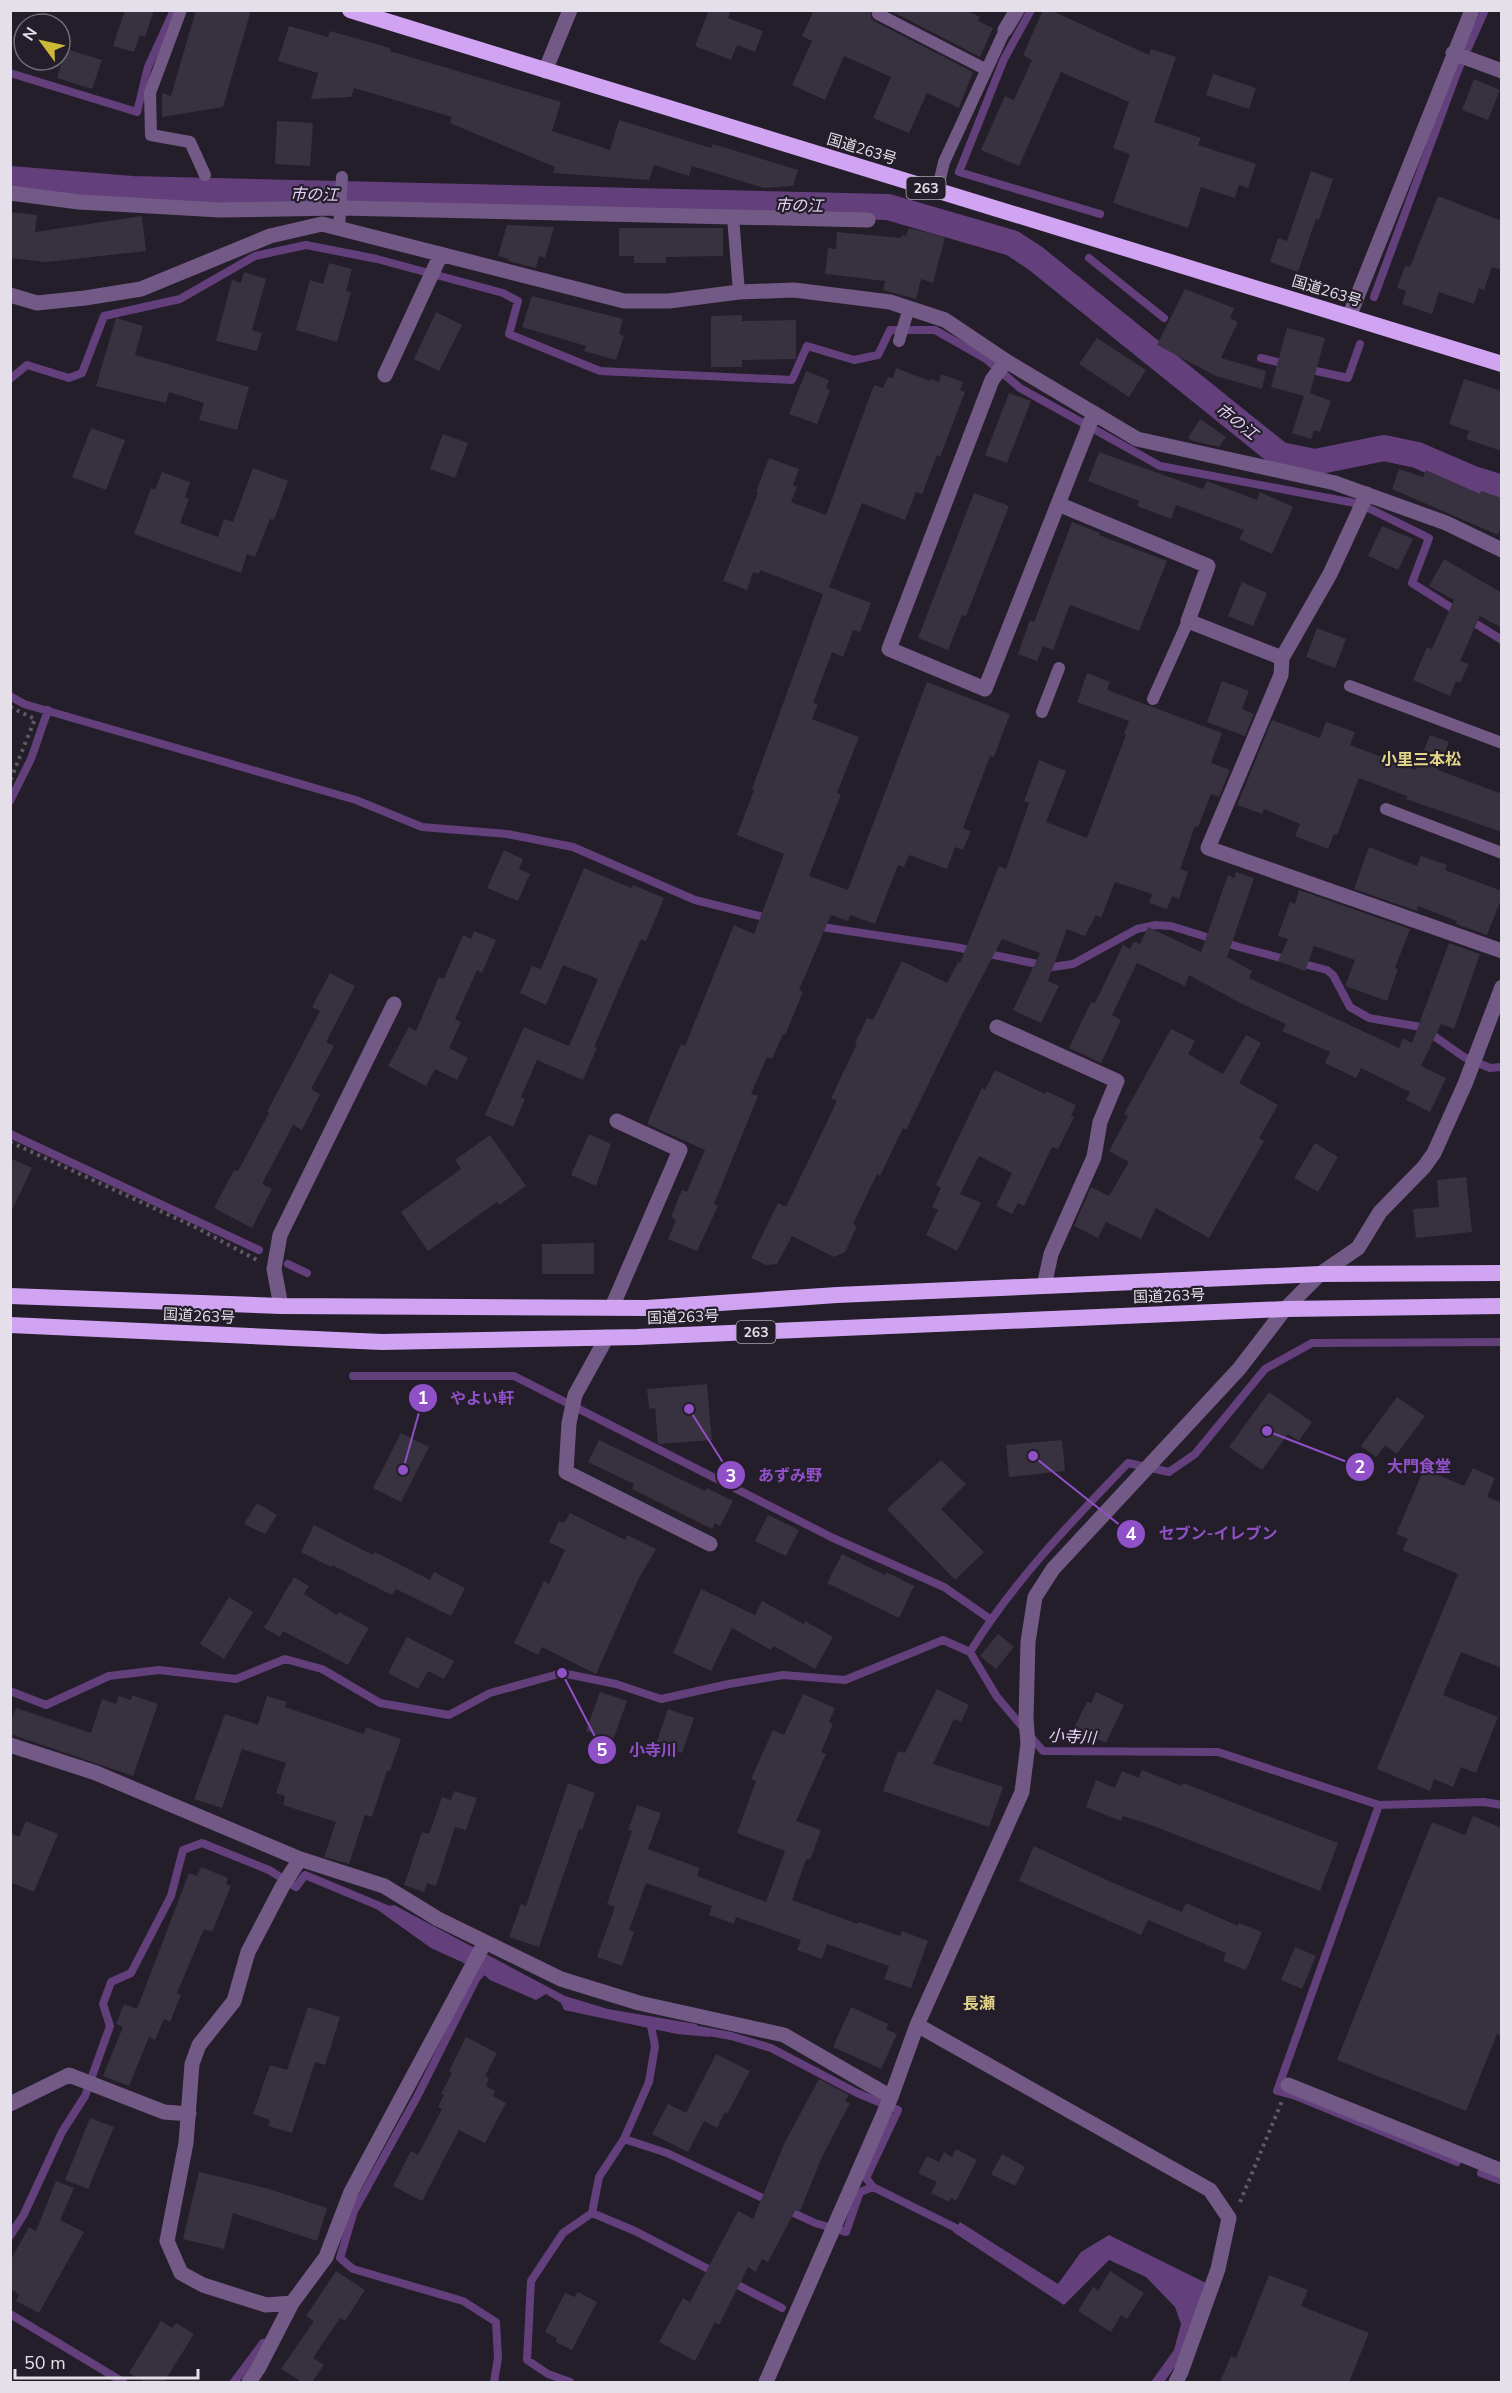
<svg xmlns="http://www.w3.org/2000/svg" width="1512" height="2393" font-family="'Nunito Sans','Noto Sans JP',sans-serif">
	<rect width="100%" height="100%" fill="#241d2a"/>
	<path fill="#63407c" d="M394,1905L565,1996L608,2009L696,2024L710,2037L677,2034L564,2010L561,2003L546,1994L536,2000L490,1980L477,1969L431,1948L375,1908Z
		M960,2222L1058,2284L1081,2252L1109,2235L1208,2284L1183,2356L1164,2382H1151L1174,2350L1181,2324L1175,2307L1146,2277L1109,2260L1064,2305L953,2232Z"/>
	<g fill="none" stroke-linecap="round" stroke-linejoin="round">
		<path stroke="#63407c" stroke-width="8" d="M1031,10L1004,59L959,172L1100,214
			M10,73L137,112L148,67L174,10
			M1089,258L1164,318
			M1374,297L1458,70L1485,10
			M1261,358L1286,364
			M1307,369L1348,378L1360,344
			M10,379L27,365L69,378L82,373L104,316L180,299L255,256L306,245L377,259L503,293L518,301L509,334L600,371L792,380L807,346L854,360L878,355L890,330H935L986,359L1020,388L1160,466L1360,504L1429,538L1412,583L1458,612
			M1468,619L1502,640
			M10,696L24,704L356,800L422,827L507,834L573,847L695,900L768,918
			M10,801L31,759L48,710
			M815,926L955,947L1052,967L1073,964L1137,929L1156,925L1171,926L1239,947L1327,970L1333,975L1350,1007L1369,1018L1421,1027L1464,1057L1490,1068L1502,1067
			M10,1134L259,1250
			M288,1264L307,1273
			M353,1376H514L833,1538L944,1587L990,1619
			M970,1652C1013,1582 1071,1522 1128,1463L1169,1472L1195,1454L1265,1369L1312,1343L1502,1342
			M10,1691L46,1705L109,1676L159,1670L236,1679L285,1659L322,1669L380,1703L449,1715L490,1693L562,1673L616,1684L661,1699L729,1684L783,1675L845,1680L943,1640L970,1652L997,1697L1043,1751L1218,1752L1379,1805L1484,1802L1502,1805
			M1379,1805L1277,2091L1296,2096L1457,2162
			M487,1966L476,1979L418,2095L354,2211L340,2258L353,2269L463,2301L496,2322L498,2358L494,2382
			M693,2029L731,2036L771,2048L857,2093L898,2110L866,2178L873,2187L964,2232
			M624,2139L667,2153L769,2201
			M1481,2173L1502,2181
			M785,2209L815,2223L846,2232L860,2192L873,2187
			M592,2213L635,2231L714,2272
			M10,2236L24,2214L62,2132L85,2096L110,2026L103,2004L111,1982L131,1973L171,1896L183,1850L202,1843L269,1870L296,1887L305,1875L389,1910
			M730,2281L782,2308
			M10,2314L123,2382
			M234,2382L263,2343
			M570,2382L548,2374L527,2360L531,2281L563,2233L592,2213L599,2177L624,2139L649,2082L655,2046L651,2026"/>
		<path stroke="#63407c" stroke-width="26" d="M10,179L132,189L888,207L1012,243L1035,258L1280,455L1315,462L1384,448L1417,455L1473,479L1502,488"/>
	</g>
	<path fill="#38313f" d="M125,10H154L145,37L140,35L134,52L113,46Z
		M196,10H251L223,107L162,117V93L171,96Z
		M709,10H731L728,18L763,31L755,52L737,45L731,60L695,46Z
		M814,10H871V18L874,21L973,72L959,108L927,93L909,133L873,118L891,77L844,56L825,100L792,85L812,41L802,36Z
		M889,10H966L980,17L978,21L993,28L980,57Z
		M1043,10H1050L1149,55L1151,49L1176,57L1154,122L1201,138L1198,145L1256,164L1248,188L1239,185L1235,198L1201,187L1188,228L1113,203L1130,154L1113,148L1129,102L1061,72L1019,166L981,150L1005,96L1014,100L1032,60L1023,55Z
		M289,26L328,37L330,31L390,48V51L561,102L552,131L610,150L619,120L711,148L713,144L798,170L793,186L764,188L692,166L689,176L654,165L649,180L553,173L555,167L450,123L452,117L354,88L351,97L311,99L318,73L278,61Z
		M66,49L102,60L92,89L57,78Z
		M1213,74L1256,88L1249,109L1206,95Z
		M1474,79L1500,90L1488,120L1462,110Z
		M277,121L313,123L310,166L275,164Z
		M1311,171L1333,179L1319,220L1316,219L1298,272L1270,262L1278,238L1287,241Z
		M1438,196L1502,221V270L1492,267L1484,290L1479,288L1474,304L1439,292L1432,314L1402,304L1406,291L1397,288L1405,266L1410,267Z
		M10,212L37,215L35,232L142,216L146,251L47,262L10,258Z
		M507,225L554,227L545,258L539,256L536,268L508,261L509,259L498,256Z
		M619,228H723V256L666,257V263H634V256H619Z
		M909,228L945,237L933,283L921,279L916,299L883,290L885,281L825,274L828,248L836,249L837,232L901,238L902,235L906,236Z
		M329,263L352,269L346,291L351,292L337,342L296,330L310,280L323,284Z
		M244,272L266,279L252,330L262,333L257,351L216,341L232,280L241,283Z
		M1185,289L1234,308L1230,318L1238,322L1221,358L1266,371L1262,389L1216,376L1157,345Z
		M532,296L623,319L619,334L624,336L616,360L584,351L586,346L522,327Z
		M436,312L462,325L439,371L414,359Z
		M742,315V321L796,320V359L742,360V367H711V316Z
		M116,318L143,326L135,355L249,387L237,430L199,420L204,403L169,392L166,403L96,386Z
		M1287,328L1325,338L1310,393L1331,401L1320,432L1314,430L1311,439L1292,433L1304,396L1271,387Z
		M1097,338L1146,370L1129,397L1079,364Z
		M896,368L930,381L931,379L939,382L941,374L963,382L960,390L965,392L940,457L937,455L922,494L916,492L905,520L862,503L829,587L871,603L860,632L853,630L843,657L832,652L813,703L818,704L812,719L859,737L837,793L841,794L809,876L848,890L927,682L1010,714L994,757L990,756L963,828L971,831L963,850L955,847L947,869L909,855L904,867L898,865L875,924L850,915L848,921L831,915L799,990L803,992L785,1035L783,1034L772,1059L767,1057L751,1094L758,1096L714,1204L718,1206L697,1251L668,1239L676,1220L671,1217L682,1190L687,1192L705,1150L647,1124L681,1044L685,1046L734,925L754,934L784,854L737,835L754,790L752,789L823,594L760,570L759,574L753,572L747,590L723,581L758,493L756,492L769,458L799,469L793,485L797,487L791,502L826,515L874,385L883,388L888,377L893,378Z
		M806,371L829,380L826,388L830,390L817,424L789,414Z
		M1464,379L1502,391V451L1466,439L1469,431L1449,424Z
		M1009,393L1031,401L1007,463L985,455Z
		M1200,419L1226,437L1219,447L1193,441L1188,438Z
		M91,428L125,440L106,490L72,477Z
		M443,434L468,443L455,478L430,469Z
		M1099,452L1203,489L1207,481L1257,500L1260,492L1293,507L1272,554L1239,539L1244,530L1176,505L1171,519L1137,506L1139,501L1088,481Z
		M253,468L288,481L274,520L270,519L255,557L247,554L241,573L134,534L151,488L155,490L162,472L190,482L185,497L189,499L180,523L218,537L224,519L233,522Z
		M1399,469L1423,477L1426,470L1480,494L1481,491L1502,498V524L1498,535L1392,489Z
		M974,493L1009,506L966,616L962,615L948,650L918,638Z
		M1072,522L1100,533L1099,535L1167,561L1139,631L1070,605L1053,650L1043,646L1037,661L1018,654L1030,620L1034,622Z
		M1382,526L1413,539L1398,570L1368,556Z
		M1444,559L1502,593V628L1480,616L1460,661L1469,664L1460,683L1456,681L1450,696L1413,680L1427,647L1432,649L1454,600L1429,586Z
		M1242,582L1267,593L1253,626L1228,616Z
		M1317,628L1346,639L1335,668L1306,657Z
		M1087,673L1110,682L1107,690L1222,733L1211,763L1230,770L1219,797L1211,794L1198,827L1195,826L1180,869L1188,872L1179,899L1172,896L1167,909L1149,903L1152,894L1115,882L1101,918L1096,915L1085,936L1067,929L1048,981L1059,986L1041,1023L1013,1010L1040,953L1002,939L963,1013L906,1130L903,1128L880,1176L877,1174L853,1224L857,1226L845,1252L834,1257L792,1236L777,1264L766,1265L751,1258L778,1203L786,1207L837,1101L831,1098L857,1044L855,1043L867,1018L873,1020L902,961L947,983L958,962L960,963L999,866L1006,869L1013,849L1029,803L1024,801L1039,760L1066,771L1046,822L1087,838L1126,735L1124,734L1129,721L1077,702Z
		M1222,681L1249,691L1242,709L1254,714L1245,736L1207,722Z
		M1272,720L1320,738L1326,722L1355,732L1350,745L1416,770L1430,735L1449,742L1438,770L1502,794V832L1406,799L1407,796L1359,778L1337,835L1334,834L1328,849L1295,836L1300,824L1264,809L1262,814L1237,805Z
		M1369,847L1417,866L1421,856L1447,865L1445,870L1502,891V897L1487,935L1456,924L1457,921L1418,906L1417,911L1354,889Z
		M504,850L523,859L519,869L530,874L518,901L487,888Z
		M584,868L631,888L633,885L664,898L646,941L641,939L619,989L594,1047L597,1048L583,1080L537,1060L521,1097L525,1099L513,1127L485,1115L524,1027L569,1046L598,979L563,965L546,1005L520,993L532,966L541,969Z
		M1236,872L1254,878L1227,957L1252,971L1249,978L1399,1048L1403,1038L1412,1043L1449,943L1480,954L1454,1029L1441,1024L1421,1066L1446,1078L1430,1112L1406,1100L1410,1092L1361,1068L1356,1078L1325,1063L1330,1052L1282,1031L1286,1024L1240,1003L1189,975L1185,986L1137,963L1112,1015L1121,1020L1101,1063L1069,1048L1091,1002L1095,1003L1123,945L1130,949L1134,941L1140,944L1148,927L1201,952L1228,875L1234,878Z
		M1299,890L1410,929L1395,968L1398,969L1387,1001L1345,986L1355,960L1314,946L1305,971L1278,961L1288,939L1278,936L1290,902L1295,904Z
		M474,931L496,940L482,973L477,970L455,1019L461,1022L449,1048L468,1058L457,1080L435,1069L426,1086L388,1066L409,1027L416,1031L439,977L444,979L463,935L471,939Z
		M330,973L355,986L326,1042L334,1046L311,1089L320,1094L302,1130L293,1125L262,1184L272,1189L252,1228L214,1208L234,1170L238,1171L269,1113L267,1112L320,1011L312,1007Z
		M1171,1029L1195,1041L1188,1054L1223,1074L1246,1035L1261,1043L1239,1083L1278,1105L1259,1138L1264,1141L1209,1238L1156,1208L1141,1239L1106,1222L1098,1238L1074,1226L1091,1187L1109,1196L1129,1162L1109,1151L1128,1116L1124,1114Z
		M995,1070L1045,1094L1046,1091L1076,1105L1071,1116L1074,1117L1058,1149L1052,1147L1024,1206L1018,1203L1012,1214L996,1206L1012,1173L979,1156L960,1194L981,1203L957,1251L926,1235L938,1210L932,1207L941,1188L936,1185L982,1088L985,1090Z
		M589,1134L611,1144L596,1186L571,1175Z
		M490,1135L526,1186L499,1205L497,1202L428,1251L401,1212L461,1169L455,1160Z
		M1315,1143L1338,1157L1318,1192L1294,1178Z
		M10,1158L32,1168L10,1214Z
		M1466,1177L1472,1232L1416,1238L1413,1209L1439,1207L1437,1180Z
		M594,1243V1274H542V1244Z
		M707,1384L712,1440L658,1444L655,1408L649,1409L647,1389Z
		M1269,1392L1312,1422L1299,1441L1288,1434L1262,1470L1229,1447Z
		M1397,1397L1425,1416L1397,1454L1385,1445L1376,1457L1361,1446Z
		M401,1433L429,1447L401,1502L373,1488Z
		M599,1440L705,1491L707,1488L733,1501L720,1526L715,1523L712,1529L632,1489L634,1484L588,1462Z
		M1062,1440L1065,1471L1009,1477L1006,1445Z
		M941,1460L966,1484L941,1509L984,1552L955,1580L887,1509Z
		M1473,1468L1495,1478L1487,1497L1502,1503V1668L1461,1652L1443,1695L1498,1717L1476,1773L1461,1767L1453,1787L1434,1779L1430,1791L1377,1769L1458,1574L1402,1550L1408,1539L1396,1534L1424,1469L1464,1486Z
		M257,1503L277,1515L265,1534L244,1524Z
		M570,1513L625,1540L627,1535L656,1549L639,1578L596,1674L542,1647L538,1655L514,1643L544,1581L549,1584L565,1550L549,1542L559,1521L564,1523Z
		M768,1515L799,1530L786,1556L755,1541Z
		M314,1525L373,1555L375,1552L430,1580L434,1572L465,1588L451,1616L396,1589L392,1595L332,1565L331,1567L301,1552Z
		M842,1554L885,1575L886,1572L914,1586L899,1618L827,1583Z
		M294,1577L309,1586L304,1594L337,1615L339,1612L369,1628L348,1665L283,1631L280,1637L264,1628Z
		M701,1589L755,1615L762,1601L804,1624L805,1621L833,1637L815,1669L774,1646L771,1650L732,1628L711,1671L673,1653Z
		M229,1597L253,1612L224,1659L200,1644Z
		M998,1634L1014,1647L996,1669L980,1656Z
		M407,1637L454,1661L444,1679L428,1671L418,1689L388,1673Z
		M937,1689L969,1705L961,1722L954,1719L933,1764L1003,1787L989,1827L883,1791L898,1751L905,1753Z
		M600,1692L627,1701L613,1740L586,1731Z
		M1096,1692L1124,1705L1106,1743L1074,1728L1087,1702L1091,1703Z
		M803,1694L835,1708L829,1722L833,1724L821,1752L826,1754L796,1821L821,1830L810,1860L806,1859L792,1900L858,1924L859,1922L900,1936L902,1931L928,1941L911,1988L884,1979L889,1966L827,1944L822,1959L797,1950L801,1940L736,1917L734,1924L709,1915L712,1906L646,1883L629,1930L634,1932L622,1966L597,1957L615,1907L607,1904L632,1831L628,1830L637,1805L661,1813L648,1849L700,1868L697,1876L766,1902L785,1851L737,1833L756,1781L751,1779L773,1730L784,1735Z
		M132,1695L158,1704L133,1776L10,1734V1723L16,1708L91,1733L102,1699L116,1704L119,1696L131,1700Z
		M267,1696L287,1702L285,1707L364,1734L366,1727L401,1739L390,1771H387L372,1817L365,1815L349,1864L324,1857L336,1822L283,1805L285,1796L276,1793L286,1763L242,1749L222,1808L194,1799L225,1714L258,1725Z
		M668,1709L694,1718L682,1753L656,1744Z
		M1142,1770L1182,1786L1183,1783L1338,1843L1320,1891L1148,1824L1123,1816L1121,1821L1086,1807L1096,1780L1115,1788L1122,1771L1139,1778Z
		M568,1783L595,1793L582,1830L579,1829L539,1947L509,1937L521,1904L526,1906Z
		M454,1791L477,1798L466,1830L455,1827L436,1886L427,1883L424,1892L404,1885L422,1832L429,1834L442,1797L451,1800Z
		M1473,1816L1502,1828V2036L1497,2034L1466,2111L1337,2060L1432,1822L1465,1835Z
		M26,1821L58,1834L34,1892L10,1882V1833L19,1837Z
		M1034,1846L1111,1882L1182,1912L1186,1903L1238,1926L1239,1923L1262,1932L1246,1970L1223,1961L1226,1953L1148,1920L1141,1935L1019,1881Z
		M201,1867L228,1878L226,1884L231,1886L212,1932L204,1929L177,1993L181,1995L170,2022L164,2019L155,2040L149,2037L129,2086L103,2076L123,2027L116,2024L124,2004L137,2009L189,1873L197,1876Z
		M1295,1947L1316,1956L1302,1989L1281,1980Z
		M308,2007L340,2017L325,2065L315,2062L292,2133L268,2126L270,2120L253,2114L270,2065L287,2070Z
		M851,2007L888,2024L886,2029L897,2034L881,2069L833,2047Z
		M466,2037L497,2053L485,2076L489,2078L486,2086L495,2091L493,2096L506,2103L485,2143L459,2130L422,2201L393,2186L411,2151L418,2155L442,2109L438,2107L444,2095L441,2094L452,2073L449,2071Z
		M716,2054L750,2071L727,2114L725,2112L717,2128L704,2121L688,2152L652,2134L668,2104L686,2113Z
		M819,2079L849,2095L845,2101L850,2103L822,2157L800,2211L796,2209L768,2262L762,2259L756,2272L748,2267L719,2325L715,2322L695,2361L659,2342L683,2298L690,2302L738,2211L753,2219L785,2142Z
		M90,2118L114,2127L88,2189L65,2180Z
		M956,2149L977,2160L956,2201L951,2198L949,2202L931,2193L937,2182L918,2173L927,2156L939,2162L944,2152L952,2157Z
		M1002,2154L1025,2167L1015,2186L991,2174Z
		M199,2172L266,2188L327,2208L317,2241L233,2213L224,2249L183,2239Z
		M56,2181L74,2188L60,2220L84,2232L39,2313L16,2301L19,2294L10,2289V2261L29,2227L36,2231Z
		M336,2271L365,2290L345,2321L340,2318L313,2358L324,2365L312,2382H302L281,2369L314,2321L306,2316Z
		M1110,2271L1144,2293L1127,2319L1121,2315L1111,2332L1078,2311L1093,2287L1098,2291Z
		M1269,2275L1308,2290L1301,2306L1369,2333L1349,2382H1220L1231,2356L1236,2358Z
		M578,2292L597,2302L572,2350L556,2342L557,2338L545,2332L565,2293L575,2297Z
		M161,2321L172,2328L176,2323L194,2334L164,2382H145L129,2373Z"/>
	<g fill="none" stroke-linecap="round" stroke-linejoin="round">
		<path stroke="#605965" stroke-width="4" stroke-dasharray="3 4.5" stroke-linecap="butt" d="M10,707L35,719L10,781
			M10,1142L193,1226L257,1260
			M1240,2202L1282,2101"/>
		<path stroke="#735a86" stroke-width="12" d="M181,10L150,93L151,135L190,142L205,175
			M880,10L878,14L985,69
			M937,192L944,162L1005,30
			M733,217L739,292
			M339,228L342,177
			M899,341L909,308
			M1350,686L1502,743
			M1153,699L1188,621
			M1042,712L1059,668
			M1386,809L1502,853"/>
		<path stroke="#735a86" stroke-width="15" d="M1005,30L1017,10
			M1453,53L1502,71
			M10,193L79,202L220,210L340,208L868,220
			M10,295L37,303L85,298L141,289L270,236L322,224L624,301H669L739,292L794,290L890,302L945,320L1006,361L1137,439L1335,483L1446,523L1502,550
			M1349,317L1472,10
			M1006,361L992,380L889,649L985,689L1094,413
			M385,375L441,254
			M1058,504L1208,566L1188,621L1282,658L1330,574L1367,494
			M1282,658L1281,675L1208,848L1502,951
			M997,1027L1117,1081L1100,1122L1094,1157L1051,1254L1044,1286
			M281,1306L274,1269L280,1235L394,1004
			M612,1307L680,1150L617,1121
			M607,1337L575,1395L569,1423L566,1472L710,1544
			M10,1745L96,1773L300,1859L384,1886L438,1919L561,1979L639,2003L784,2035L891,2097
			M917,2025L1210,2190L1229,2218L1218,2269L1181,2372L1176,2382
			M1288,2085L1502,2171
			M10,2104L69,2075L164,2112L189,2114
			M292,2303L266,2305L203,2285L181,2273L167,2241L186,2143L192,2064L199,2045L234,2001L248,1952L282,1887L300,1859
			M249,2382L259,2367L292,2303L326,2257L351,2192L485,1942
			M766,2382L891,2097L917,2025L1022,1792L1028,1744L1026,1719L1028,1642L1035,1597L1053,1569L1239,1369L1285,1309L1320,1274L1358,1248L1380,1212L1424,1167L1434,1153L1465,1084L1502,987"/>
		<path stroke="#735a86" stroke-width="15" d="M545,71L570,10"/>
		<path stroke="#d0a4f2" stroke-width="16" d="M350,10L1502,364
			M10,1296L281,1306L647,1308L837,1295L1320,1274L1502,1273
			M10,1325L382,1342L637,1337L1285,1309L1502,1306"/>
	</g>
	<g text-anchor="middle" stroke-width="4.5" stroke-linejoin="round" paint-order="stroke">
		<g fill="#241d2a" stroke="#aaa5af" stroke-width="1.5">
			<rect x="906.5" y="177" width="39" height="22" rx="4.5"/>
			<rect x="736.5" y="1321" width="39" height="22" rx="4.5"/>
		</g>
		<g font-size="14" font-weight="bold" fill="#e4dfe8">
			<text x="926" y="193">263</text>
			<text x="756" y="1337">263</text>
		</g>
		<g font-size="15" fill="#e4dfe8" stroke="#241d2a">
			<text transform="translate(862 149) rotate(17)" y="5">国道263号</text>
			<text transform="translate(1327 291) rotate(17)" y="5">国道263号</text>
			<text transform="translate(1169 1296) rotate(-2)" y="5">国道263号</text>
			<text transform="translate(199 1316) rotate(3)" y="5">国道263号</text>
			<text transform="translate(683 1317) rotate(-2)" y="5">国道263号</text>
		</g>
		<g font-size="16" font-style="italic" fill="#e4d1f5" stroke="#241d2a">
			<text transform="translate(314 194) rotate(1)" y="6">市の江</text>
			<text transform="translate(799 205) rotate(1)" y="6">市の江</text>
			<text transform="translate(1237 421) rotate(38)" y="6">市の江</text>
			<text transform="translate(1072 1736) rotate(3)" y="6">小寺川</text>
		</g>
		<g font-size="16" font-weight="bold" fill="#e4d688" stroke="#241d2a">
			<text x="1421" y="765">小里三本松</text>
			<text x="979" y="2009">長瀬</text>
		</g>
	</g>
	<path fill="none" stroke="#9050c7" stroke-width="2" d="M403 1470L423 1398M1267 1431L1360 1467M689 1409L731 1475M1033 1456L1131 1534M562 1673L602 1750"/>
	<g fill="#9050c7" stroke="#241d2a" stroke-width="2">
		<circle cx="403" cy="1470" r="6"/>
		<circle cx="1267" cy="1431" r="6"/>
		<circle cx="689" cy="1409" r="6"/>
		<circle cx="1033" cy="1456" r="6"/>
		<circle cx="562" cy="1673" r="6"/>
		<circle cx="423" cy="1398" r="15"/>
		<circle cx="1360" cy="1467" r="15"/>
		<circle cx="731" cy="1475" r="15"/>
		<circle cx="1131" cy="1534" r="15"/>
		<circle cx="602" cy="1750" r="15"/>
	</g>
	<g font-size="18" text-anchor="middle" font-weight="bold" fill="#fff">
		<text x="423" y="1404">1</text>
		<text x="1360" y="1473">2</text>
		<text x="731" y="1482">3</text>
		<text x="1131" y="1540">4</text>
		<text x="602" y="1756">5</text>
	</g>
	<g font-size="16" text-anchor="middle" font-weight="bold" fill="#9050c7" stroke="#241d2a" stroke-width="4.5" stroke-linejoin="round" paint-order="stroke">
		<text x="482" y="1404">やよい軒</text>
		<text x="1419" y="1472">大門食堂</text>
		<text x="790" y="1481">あずみ野</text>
		<text x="1218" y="1539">セブン-イレブン</text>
		<text x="653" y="1756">小寺川</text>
	</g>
	<rect width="1512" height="2393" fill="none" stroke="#e4dfe8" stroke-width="24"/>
	<g transform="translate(42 42) rotate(303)"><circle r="28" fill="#241d2a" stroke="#716b76" stroke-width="1.5"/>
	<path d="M0-4.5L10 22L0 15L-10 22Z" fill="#ceb838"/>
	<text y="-9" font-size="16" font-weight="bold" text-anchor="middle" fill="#e4dfe8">N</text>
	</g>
	<path d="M15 2369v9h183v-9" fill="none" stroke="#e4dfe8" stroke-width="3"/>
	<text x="24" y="2369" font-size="18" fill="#e4dfe8" stroke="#241d2a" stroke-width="4.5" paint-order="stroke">50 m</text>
</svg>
